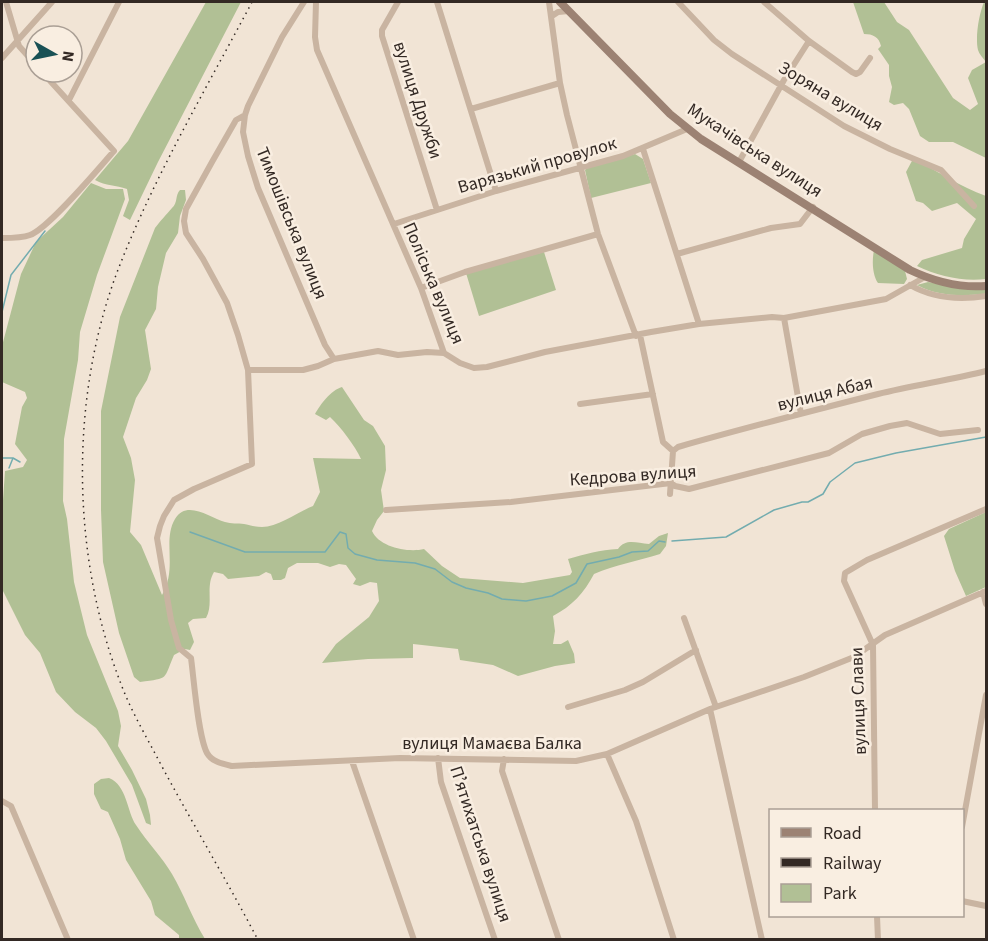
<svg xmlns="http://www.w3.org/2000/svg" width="988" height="941" font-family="'Source Sans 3',sans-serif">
	<rect width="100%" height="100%" fill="#f1e4d5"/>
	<path fill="#b1c095" d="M206,2H241L158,162L130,220L123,216L129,200L127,189C116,185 106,186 95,180L128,141Z
		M853,2H884L897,22L909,30L953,98L970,110L978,104L968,78L972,70L986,62C983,58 979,54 978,50C975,37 979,14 984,2L986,5V158L953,142H929L920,136L909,109L903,103L894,105L889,102L892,87L889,76V65L878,49L881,46C879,37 873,34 864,34Z
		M635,154L643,159L651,183L591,198L585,170L587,168Z
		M913,159C938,171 960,187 986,196V279C963,282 938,276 917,266L922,260L962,248L964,239L976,219L957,203L932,211L923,203L916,201L906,172Z
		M91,183L106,189H123L125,199L97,275L80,332L78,360L64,439L63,501L67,519L74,582L87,635L118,711L121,726L118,746L132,770L146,799L150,815L151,825L146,823L132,785L106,741L96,728L75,712L56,692L40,653L25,635L2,589V515L5,471L23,467L27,460L15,444L22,407L27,398L25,392L2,382V346L21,274L36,242L63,217Z
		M180,190H185L186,200L180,216L178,233L166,253L158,287L156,309L145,330L151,369L147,380L136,398L123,437L131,458L135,480L130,532L141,545L162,595C178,568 162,541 175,519C187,499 210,518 225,522C231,524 238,523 244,524C249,525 256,527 262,527C278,527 298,512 313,506L320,492L313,458L361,459C355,446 341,427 330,417L326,420L315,414C320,405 331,390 342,387L364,420L373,426L385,446L386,470L381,490L384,511L377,520L372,531C379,547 408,553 424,549L442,566L460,578L523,583L570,575L572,572L568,559C585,554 600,550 618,549C626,538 636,543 649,544L659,536L668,533L666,546L660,554C638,561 615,565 594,574C584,593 572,606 553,616L555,631L553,644H561L568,640L574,654L575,663L555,666L518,676L493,665L460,660L458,649L413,644V658L368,659L322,663L336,644L369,617L379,601L377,583L370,582L360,586L353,584L356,579L346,565L339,564L330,567L318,563H297L288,568L285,578L281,580H273L271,574L266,572L259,576L228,579L223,574L214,572C205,587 214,604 206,618L193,619L188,623L194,642L190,650L185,649L174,655C163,680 170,678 140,682L134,677L119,633L103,562L101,510V411L120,317L155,228C161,220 166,215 172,208C178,203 175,195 180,190Z
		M874,250L905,271L907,279L904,284L878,283C872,274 872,260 874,250Z
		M544,252L556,290L479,316L466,273Z
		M928,282L959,288H986V294C962,296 939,297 917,285Z
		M986,512V587L966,596L955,571L944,536L949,529Z
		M109,778C127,785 127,812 136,825C147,842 162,857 172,874C184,894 192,918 205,939H179V935L155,915L151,901L126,860L120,839L108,812L101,809L94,794V784L101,779Z"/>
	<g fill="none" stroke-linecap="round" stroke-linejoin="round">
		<path stroke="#73acaf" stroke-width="1.5" d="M2,312L11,275L45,231
			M2,458H13L20,462
			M9,468L13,458
			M190,532L245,552H325L340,532L346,534L348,548L355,554L377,560L415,563L435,569L452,582L466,588L488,593L502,599L526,601L552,596L576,583L587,564L619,557L632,552L648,551L659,541L665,542
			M672,541L726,537L774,510L802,502H808L823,494L830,482L855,463L896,453L986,437"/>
		<path stroke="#c9b4a1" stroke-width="6" d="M6,2L19,46L36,65
			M304,2L282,37L248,106L245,115L243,132L248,156L258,188L325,345L334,359
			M316,2L315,37L317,50L421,288L444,353L460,363L474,368L487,367L545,352L651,332L699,324L772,317L784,318L886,299L925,277
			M398,2L382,30V36L437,210
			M437,2L496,191
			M549,2L560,83L567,115L598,234L636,336
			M678,2L714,40L732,54L844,126L890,149L941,170L974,206
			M764,2L809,41L852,72L856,74L860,72L870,58
			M552,16L558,12L569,11
			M2,58L52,2
			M69,100L119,2
			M471,109L560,83
			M245,115L236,120L212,162L186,209L184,221L186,233L203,259L227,303L238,335L248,370L252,464L194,489L174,500L164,516L160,526L157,538L171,620L179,648L191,658C194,680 198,736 207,753C212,762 223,764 232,766L400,758L576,761L607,754L710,709L804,677L854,657L885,635L986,591
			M643,149L699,324
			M739,162L784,80L809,41
			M394,224L496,191L623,156L687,129
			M2,238C10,238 22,238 30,235C49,228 98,169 114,151L42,72
			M677,254L771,228L800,224L813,207
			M910,285C934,299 960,300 986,296
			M421,288L465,272L598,234
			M784,318L801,414
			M640,335L663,442L673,451L670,494
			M248,370H303L318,366L334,359L378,351L398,355L427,352L444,353
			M580,404L653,394
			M673,451L678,447C744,428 811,411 878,394C914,385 951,380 986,371
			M386,510L511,502L671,483L675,486L689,489L829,453L862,434L890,426L907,423L940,434L978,430
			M983,592L986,604
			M684,618L716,707
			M568,707L625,690L643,682L696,650
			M710,709L762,940
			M607,754L636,821L674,940
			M438,758L441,782L495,940
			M504,759L502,771L559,940
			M352,761L414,940
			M2,801L11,806L68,940
			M875,810L873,645L844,581L845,573L867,560L986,509
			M962,827L986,695
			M962,901L986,906
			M877,916L878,940"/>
		<path stroke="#9c8273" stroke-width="8" d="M560,2L670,114L701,139L910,270C933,281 960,288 986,286"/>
		<path stroke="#332924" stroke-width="1.5" stroke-dasharray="1.5 4.5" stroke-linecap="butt" d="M252,2C205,91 152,180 116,275C69,403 72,558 121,684C131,711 146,736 159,761C191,821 226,879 258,940"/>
	</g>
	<g text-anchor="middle" stroke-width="5" stroke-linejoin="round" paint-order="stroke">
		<g font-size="18" fill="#332924" stroke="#f9eee1">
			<text transform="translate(831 96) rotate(31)" y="6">Зоряна вулиця</text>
			<text transform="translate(418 100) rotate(72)" y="6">вулиця Дружби</text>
			<text transform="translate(755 150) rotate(33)" y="6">Мукачівська вулиця</text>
			<text transform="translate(537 165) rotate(-16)" y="6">Варязький провулок</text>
			<text transform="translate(292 223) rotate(68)" y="6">Тимошівська вулиця</text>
			<text transform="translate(434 283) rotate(67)" y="6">Поліська вулиця</text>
			<text transform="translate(825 393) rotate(-14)" y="6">вулиця Абая</text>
			<text transform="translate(633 475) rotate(-4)" y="6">Кедрова вулиця</text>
			<text transform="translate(858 701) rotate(-92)" y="6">вулиця Слави</text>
			<text x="492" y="749">вулиця Мамаєва Балка</text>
			<text transform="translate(481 844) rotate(72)" y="6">Пʼятихатська вулиця</text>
		</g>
	</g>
	<rect width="988" height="941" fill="none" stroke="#332924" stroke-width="6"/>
	<rect x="769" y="809" width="195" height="108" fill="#f9eee1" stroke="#aa9f95" stroke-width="1.5"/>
	<rect x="781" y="828" width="30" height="9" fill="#9c8273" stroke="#aa9f95" stroke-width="1.5"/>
	<text x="823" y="839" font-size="18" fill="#332924">Road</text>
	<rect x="781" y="858" width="30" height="9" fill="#332924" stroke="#aa9f95" stroke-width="1.5"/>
	<text x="823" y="869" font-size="18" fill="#332924">Railway</text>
	<rect x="781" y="884" width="30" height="18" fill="#b1c095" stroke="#aa9f95" stroke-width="1.5"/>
	<text x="823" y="899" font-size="18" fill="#332924">Park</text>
	<g transform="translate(54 54) rotate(99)"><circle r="28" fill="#f9eee1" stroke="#aa9f95" stroke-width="1.5"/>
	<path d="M0-4.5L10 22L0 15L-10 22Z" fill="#195155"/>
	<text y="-9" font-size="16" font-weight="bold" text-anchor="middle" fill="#332924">N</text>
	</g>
</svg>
